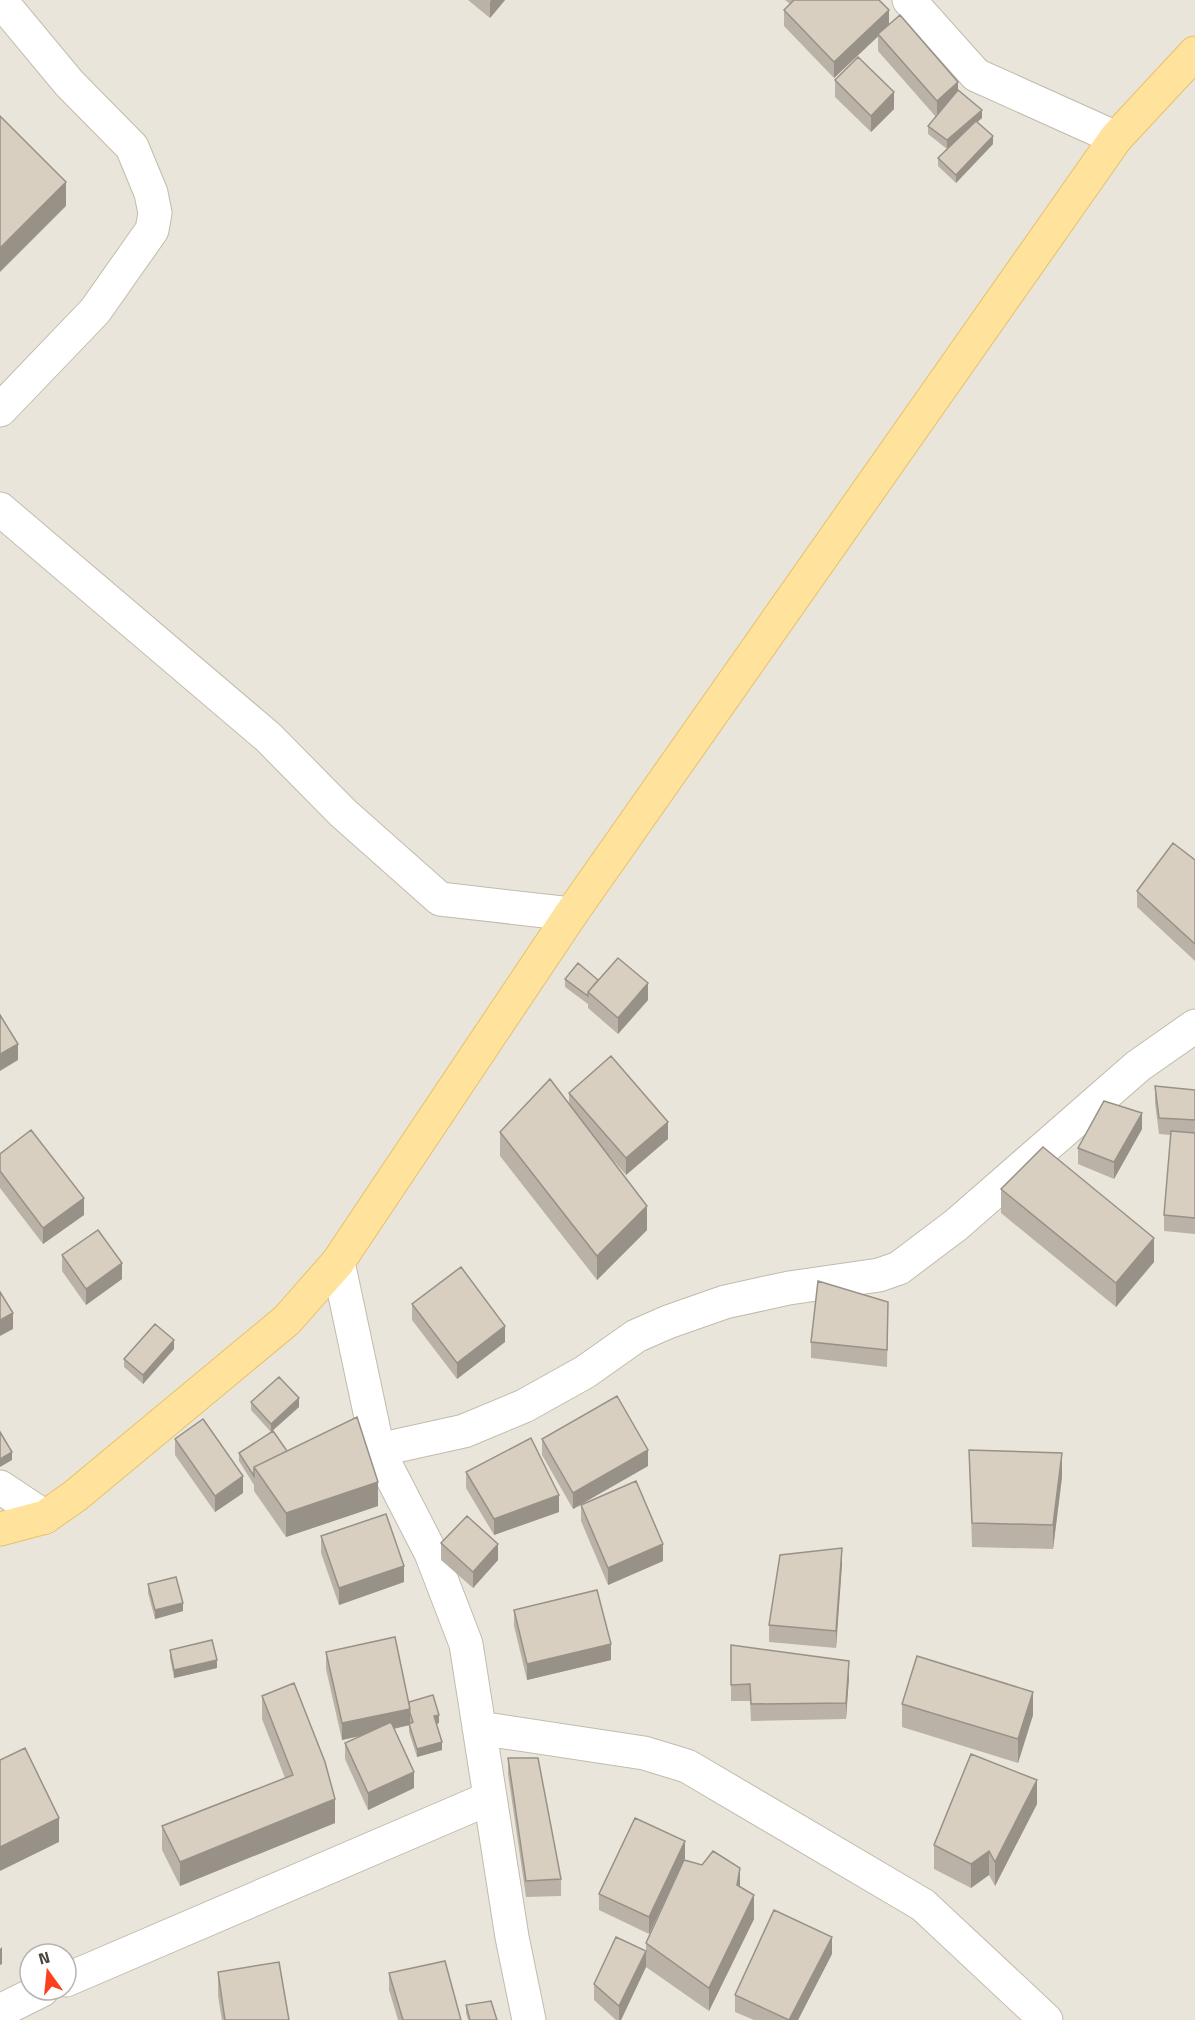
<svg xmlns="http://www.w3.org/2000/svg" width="1195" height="2020" font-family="'Titillium Web',sans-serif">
	<rect width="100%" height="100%" fill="#f6f3ec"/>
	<path fill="#eae5da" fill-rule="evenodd" d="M0,0H1195V2020H0ZM30,1954H66V1990H30Z"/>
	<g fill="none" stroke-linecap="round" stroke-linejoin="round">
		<defs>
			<path id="minor" d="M0,0L69,83L132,147L151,193L155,213L152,230L95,311L0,410
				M909,0L976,75L1116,138
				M0,509L268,737L343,813L440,899L571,914
				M338,1262L378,1450L431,1553L466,1644L512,1937L529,2020
				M378,1450L464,1431L524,1406L585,1372L636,1336L668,1322L725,1302L789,1288L879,1275L899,1268L956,1225L1138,1066L1195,1026
				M0,1487L45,1517
				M479,1728L644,1753L687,1766L923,1905L1046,2020
				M66,1980L490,1798
				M0,2011L42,1990"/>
			<path id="major" d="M0,1529L45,1517L75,1496L287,1320L338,1262L571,914L1116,138L1195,53"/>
		</defs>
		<use href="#minor" stroke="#c2bbae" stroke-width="35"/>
		<use href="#major" stroke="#e6c16a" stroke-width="35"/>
		<use href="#minor" stroke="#fff" stroke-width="33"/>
		<use href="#major" stroke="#ffe39c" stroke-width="33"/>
	</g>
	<path fill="#bab2a6" d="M468,0H505L490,18Z
		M785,0H879L889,25L958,90L982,118L977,122L993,144L956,183L938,166V158L947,149L928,134V126L936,117L878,51V36L834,78L784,26V10L790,4Z
		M835,80L894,109L871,132L835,97Z
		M1195,860V961L1137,907V891Z
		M565,979L598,980L648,1000L618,1034L588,1008V1004L565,987Z
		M1155,1086L1195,1090V1234L1164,1231V1215L1171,1135L1159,1134L1155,1103Z
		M569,1093L668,1139L626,1175L599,1144L647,1230L597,1280L500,1156V1132L569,1104Z
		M1142,1129L1114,1179L1078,1164V1148Z
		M0,1154L84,1215L43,1244L0,1188Z
		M1001,1189L1154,1262L1116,1307L1001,1213Z
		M62,1255L122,1279L86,1305L62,1271Z
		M412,1304L505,1342L457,1379L412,1320Z
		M888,1319L887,1367L811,1358V1342Z
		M174,1349L143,1384L124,1367V1359Z
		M251,1402L299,1407L271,1432L251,1410Z
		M175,1439L243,1493L215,1512L175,1455Z
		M542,1439L648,1466L581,1504L663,1561L608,1585L581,1521V1505L573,1509L542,1455Z
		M969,1450L1062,1477L1053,1549L972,1547Z
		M287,1451L378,1506L286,1537L254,1491V1485L239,1461V1453Z
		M466,1472L559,1512L494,1535L466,1488Z
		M321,1536L404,1582L339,1605L321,1553Z
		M441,1543L498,1560L473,1588L441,1560Z
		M842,1564L836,1648L769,1642V1625Z
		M148,1584L183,1611L155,1619L148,1593Z
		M514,1610L611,1660L527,1680L514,1626Z
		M731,1645L849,1677L846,1719L751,1721L750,1701H731Z
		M170,1650L217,1668L174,1678L170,1658Z
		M326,1652L409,1702L439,1723L436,1724L442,1750L417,1757L409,1732V1725L394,1729L414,1788L368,1810L345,1759V1743L362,1735L342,1740L326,1669Z
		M262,1696L335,1823L180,1886L162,1850V1826L285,1778L262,1719Z
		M902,1704L1033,1715L1018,1763L902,1727Z
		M508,1758L561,1879V1896L526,1897L508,1774Z
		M1037,1804L995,1886L989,1875L971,1888L934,1869V1845Z
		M685,1858L649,1934L599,1910V1894Z
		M740,1887L754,1919L709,2011L646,1967L621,2020H616L594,2000V1984L646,1951V1943Z
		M832,1954L798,2020H754L735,2012V1995Z
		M218,1972L289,2020H222L218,1996Z
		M389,1973L461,2020H398L389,1990Z
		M466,2005L497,2020H468L466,2013Z"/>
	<path fill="#979187" d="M491,0H505L490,18V2Z
		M889,10V26L834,78V62Z
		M958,82V99L937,117V101Z
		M894,92V109L871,132V116Z
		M982,110V118L947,149V140Z
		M993,136V144L956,183V175Z
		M66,182V206L0,272V248Z
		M648,983V1000L618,1034V1018Z
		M18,1044V1060L0,1071V1054Z
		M1142,1113V1129L1114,1179V1162Z
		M668,1122V1139L626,1175V1158Z
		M84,1198V1215L43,1244V1228Z
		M647,1206V1230L597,1280V1256Z
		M1154,1238V1262L1116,1307V1283Z
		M122,1263V1279L86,1305V1289Z
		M13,1313V1329L0,1336V1320Z
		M505,1326V1342L457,1379V1363Z
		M174,1340V1349L143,1384V1375Z
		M299,1398V1407L271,1432V1424Z
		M648,1450V1466L573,1509V1493Z
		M12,1452V1460L0,1467V1459Z
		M1062,1453V1477L1053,1549V1525Z
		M243,1476V1493L215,1512V1496Z
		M378,1482V1506L286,1537V1513Z
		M559,1495V1512L494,1535V1519Z
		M498,1544V1560L473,1588V1572Z
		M663,1544V1561L608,1585V1568Z
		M842,1548V1564L836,1648V1631Z
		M404,1566V1582L339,1605V1588Z
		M183,1603V1611L155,1619V1610Z
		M611,1644V1660L527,1680V1664Z
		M217,1660V1668L174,1678V1670Z
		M849,1661V1677L846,1719V1703Z
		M1033,1692V1715L1018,1763V1739Z
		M410,1709V1725L342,1740V1723Z
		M439,1715V1723L434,1725V1716Z
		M442,1742V1750L417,1757V1749Z
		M414,1772V1788L368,1810V1793Z
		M1037,1780V1804L995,1886V1862Z
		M335,1799V1823L180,1886V1862Z
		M59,1818V1842L0,1871V1847Z
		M685,1841V1858L649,1934V1917Z
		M989,1851V1875L971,1888V1864Z
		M740,1868V1891L737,1885Z
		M754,1895V1919L709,2011V1988Z
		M832,1937V1954L798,2020H789Z
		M2,1947V1964L0,1965V1949Z
		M646,1951V1967L621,2020H619V2006Z"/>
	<path fill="#d8cfc1" stroke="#979187" stroke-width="1.5" d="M794,0H879L889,10L834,62L784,10Z
		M900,15L958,82L937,101L878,34Z
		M858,57L894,92L871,116L835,80Z
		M958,90L982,110L947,140L928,126Z
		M0,116L66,182L0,248Z
		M976,121L993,136L956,175L938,158Z
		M1173,843L1195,860V944L1137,891Z
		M618,958L648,983L618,1018L588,992Z
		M578,963L598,980L588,992V996L565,979Z
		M0,1015L18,1044L0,1054Z
		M611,1056L668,1122L626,1158L569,1093Z
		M550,1079L647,1206L597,1256L500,1132Z
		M1155,1086L1195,1090V1120L1159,1118Z
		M1104,1101L1142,1113L1114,1162L1078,1148Z
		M31,1130L84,1198L43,1228L0,1171V1154Z
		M1171,1131L1195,1133V1218L1164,1215Z
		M1043,1147L1154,1238L1116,1283L1001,1189Z
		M98,1230L122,1263L86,1289L62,1255Z
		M461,1267L505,1326L457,1363L412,1304Z
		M818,1281L888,1302L887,1350L811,1342Z
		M0,1292L13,1313L0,1320Z
		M155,1324L174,1340L143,1375L124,1359Z
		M279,1377L299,1398L271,1424L251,1402Z
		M617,1396L648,1450L573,1493L542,1439Z
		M357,1417L378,1482L286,1513L254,1467Z
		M203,1419L243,1476L215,1496L175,1439Z
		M273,1431L287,1451L254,1467V1476L239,1453Z
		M0,1432L12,1452L0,1459Z
		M531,1438L559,1495L494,1519L466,1472Z
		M969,1450L1062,1453L1053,1525L972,1523Z
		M636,1481L663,1544L608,1568L581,1505Z
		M386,1514L404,1566L339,1588L321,1536Z
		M467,1516L498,1544L473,1572L441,1543Z
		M842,1548L836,1631L769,1625L780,1555Z
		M176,1577L183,1603L155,1610L148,1584Z
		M597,1590L611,1644L527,1664L514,1610Z
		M395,1637L410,1709L342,1723L326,1652Z
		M212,1640L217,1660L174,1670L170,1650Z
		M731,1645L849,1661L846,1703L751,1704L750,1684L731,1685Z
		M917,1656L1033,1692L1018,1739L902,1704Z
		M294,1683L325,1762L335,1799L180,1862L162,1826L293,1775L262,1696Z
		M433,1695L439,1715L434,1716L442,1742L417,1749L409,1724L413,1722L410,1713L409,1702Z
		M391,1722L414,1772L368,1793L345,1743Z
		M25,1748L59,1818L0,1847V1760Z
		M971,1754L1037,1780L995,1862L989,1851L971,1864L934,1845Z
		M508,1758H538L561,1879L526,1881Z
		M635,1818L685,1841L649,1917L599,1894Z
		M713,1851L740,1868L737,1885L754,1895L709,1988L646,1943L684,1860L702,1865Z
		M774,1910L832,1937L789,2020L735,1995Z
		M616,1937L646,1951L619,2006L594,1984Z
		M445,1961L461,2020H403L389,1973Z
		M279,1962L289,2020H225L218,1972Z
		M491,2001L497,2020H470L466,2005Z"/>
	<g transform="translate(48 1972) rotate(345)"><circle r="28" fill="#ffffff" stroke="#b7b4b0" stroke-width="1.5"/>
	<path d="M0-4.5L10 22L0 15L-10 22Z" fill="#fc3f1d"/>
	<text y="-9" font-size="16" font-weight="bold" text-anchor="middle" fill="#4b4439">N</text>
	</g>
</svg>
